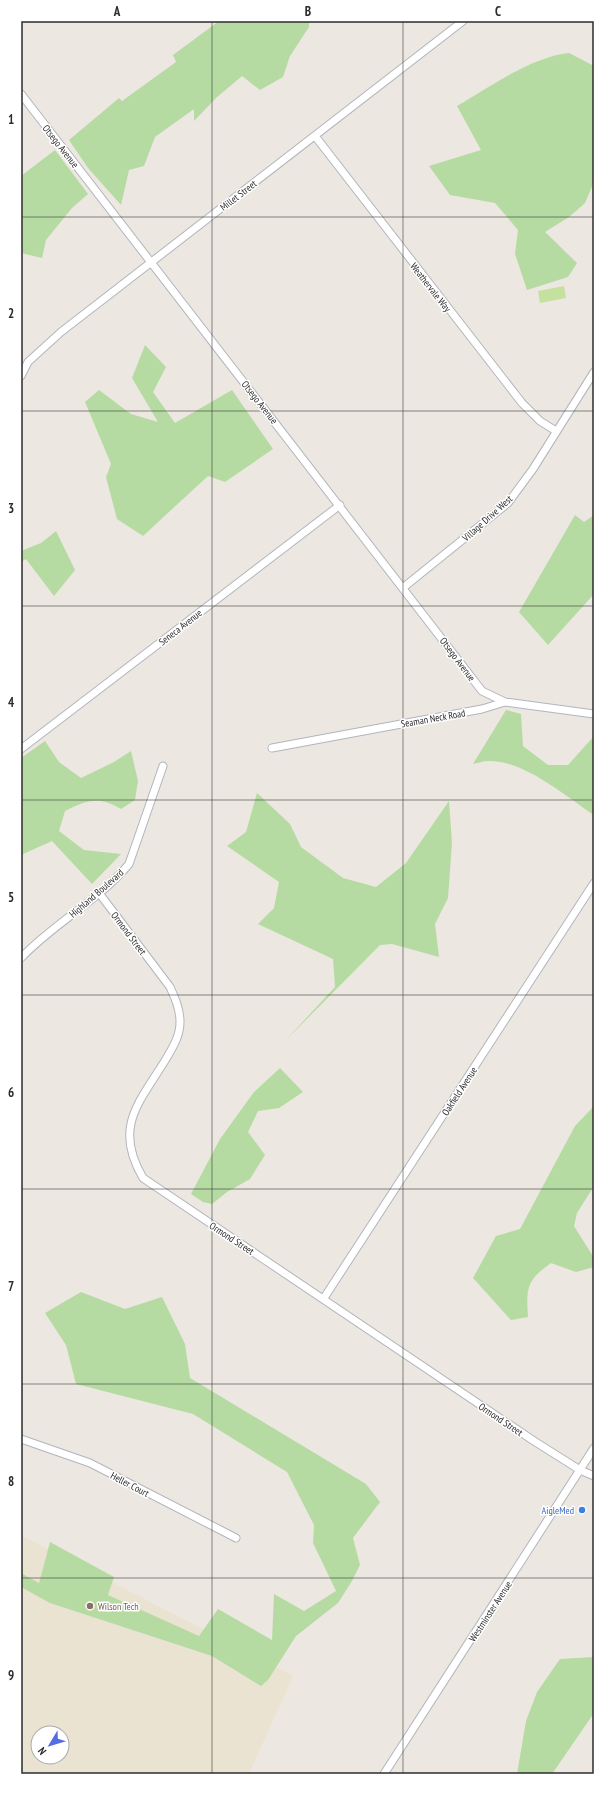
<svg xmlns="http://www.w3.org/2000/svg" width="615" height="1795" font-family="'PT Sans Narrow',sans-serif">
	<rect width="100%" height="100%" fill="#ece7e0"/>
	<path fill="#ebe3d2" fill-rule="evenodd" d="M21,1535L293,1676L249,1774H21ZM38,1733H62V1757H38Z"/>
	<path fill="#b5dba3" d="M219,21H309V27L290,56L283,77L260,90L242,76L216,98L194,121V109L155,137L144,166L129,170L121,205L88,168L69,140L119,98L122,101L176,62L173,55Z
		M569,53L594,66V182L585,203L569,217L545,232L577,263L568,277L527,290L515,254L518,230L495,203L450,195L429,166L481,150L457,106C490,87 531,57 569,53Z
		M55,150L88,194L72,208L46,240L42,258L21,253V176Z
		M145,345L166,367L153,392L175,423L232,390L273,449L225,482L208,476L143,536L117,519L106,477L111,464L85,402L99,390L131,414L158,422L132,378Z
		M575,515L584,522L594,515V594L548,645L519,612Z
		M56,531L75,570L54,596L26,559L21,562V551L41,543Z
		M506,710L521,714L523,746L548,765H568L594,736V815C565,796 524,760 488,761C483,761 478,763 473,764Z
		M45,741L59,762L81,778L114,762L131,751L138,781L135,800L121,809C99,796 87,800 65,811L59,831L84,850L121,854L92,884L52,841L21,855V758Z
		M257,793L290,824L301,847L343,878L376,887L406,863L449,801L452,843L448,898L435,924L439,957L392,944L380,945L285,1041L335,987L333,959L258,924L274,908L279,882L227,846L246,832Z
		M280,1068L303,1092L279,1108L258,1111L248,1132L265,1155L250,1179L227,1192L212,1204L203,1202L191,1194L220,1139L254,1092Z
		M594,1106V1186L577,1213L574,1226L594,1258V1267L576,1272L551,1263C527,1280 526,1287 528,1317L511,1320L473,1278L496,1236L520,1229L575,1126Z
		M81,1292L125,1309L162,1297L185,1344L190,1378L366,1484L380,1502L353,1538L360,1565L352,1581L338,1603L296,1636L268,1680L261,1686L212,1656L50,1603L21,1587V1573L39,1583L50,1542L114,1577L108,1595L199,1636L218,1609L272,1640L274,1594L304,1611L336,1591L313,1543L314,1525L287,1472L193,1414L76,1384L66,1345L45,1313Z
		M594,1657V1713L552,1774H517L526,1721L537,1692L560,1659Z"/>
	<path fill="#c4e1a0" d="M564,286L566,298L540,303L538,291Z"/>
	<g fill="none" stroke-linecap="round" stroke-linejoin="round">
		<defs>
			<path id="minor" d="M21,94L482,691L505,702
				M315,136L522,403L540,421L556,431
				M21,376L28,362L61,332L463,21
				M404,587L508,503L533,469L594,372
				M272,748L482,709L505,702L594,714
				M21,749L340,505
				M99,893L170,987C175,998 180,1009 180,1022C180,1036 173,1047 166,1059C139,1103 113,1127 143,1178L534,1441L580,1470L594,1476
				M21,958C54,923 98,901 129,864L163,766
				M324,1298L594,883
				M21,1439L90,1463L236,1538
				M384,1774L594,1448"/>
		</defs>
		<use href="#minor" stroke="#b3b5be" stroke-width="9"/>
		<use href="#minor" stroke="#fff" stroke-width="7"/>
	</g>
	<path fill="none" stroke="#2c2c2c" stroke-width="1" stroke-opacity="0.55" d="M212,21V1774M403,21V1774M21,217H594M21,411H594M21,606H594M21,800H594M21,995H594M21,1189H594M21,1384H594M21,1578H594"/>
	<circle fill="#3f7fe0" stroke="#fff" stroke-width="1.5" cx="582" cy="1510" r="4"/>
	<circle fill="#8d6e63" stroke="#fff" stroke-width="1.5" cx="90" cy="1606" r="4"/>
	<g text-anchor="middle" stroke-width="3" stroke-linejoin="round" paint-order="stroke">
		<g font-size="10" fill="#2c2c2c" stroke="#fff">
			<text transform="translate(61 146) rotate(52)" y="4">Otsego Avenue</text>
			<text transform="translate(238 195) rotate(-38)" y="4">Millet Street</text>
			<text transform="translate(431 287) rotate(52)" y="4">Weathervale Way</text>
			<text transform="translate(260 402) rotate(52)" y="4">Otsego Avenue</text>
			<text transform="translate(487 518) rotate(-42)" y="4">Village Drive West</text>
			<text transform="translate(180 627) rotate(-38)" y="4">Seneca Avenue</text>
			<text transform="translate(458 659) rotate(53)" y="4">Otsego Avenue</text>
			<text transform="translate(433 718) rotate(-10)" y="4">Seaman Neck Road</text>
			<text transform="translate(96 893) rotate(-41)" y="4">Highland Boulevard</text>
			<text transform="translate(129 933) rotate(53)" y="4">Ormond Street</text>
			<text transform="translate(459 1091) rotate(-57)" y="4">Oakfield Avenue</text>
			<text transform="translate(232 1238) rotate(33)" y="4">Ormond Street</text>
			<text transform="translate(501 1419) rotate(34)" y="4">Ormond Street</text>
			<text transform="translate(130 1484) rotate(28)" y="4">Heller Court</text>
			<text transform="translate(490 1611) rotate(-57)" y="4">Westminster Avenue</text>
		</g>
		<g font-size="10" fill="#366cbe" stroke="#fff" text-anchor="end">
			<text x="574" y="1514">AigleMed</text>
		</g>
		<g font-size="10" fill="#785e54" stroke="#fff" text-anchor="start">
			<text x="98" y="1610">Wilson Tech</text>
		</g>
	</g>
	<rect width="615" height="1795" fill="none" stroke="#ffffff" stroke-width="44"/>
	<g transform="translate(50 1745) rotate(232)"><circle r="19" fill="#ffffff" stroke="#ababab"/>
	<path d="M0-3L7 15L0 10L-7 15Z" fill="#546ce4"/>
	<text y="-6" font-size="11" font-weight="bold" text-anchor="middle" fill="#2c2c2c">N</text>
	</g>
	<rect x="22" y="22" width="571" height="1751" fill="none" stroke="#2c2c2c" stroke-width="1.5"/>
	<g font-size="13" text-anchor="middle" font-weight="bold" fill="#2c2c2c">
		<text x="117" y="16">A</text>
		<text x="308" y="16">B</text>
		<text x="498" y="16">C</text>
		<text x="11" y="124">1</text>
		<text x="11" y="318">2</text>
		<text x="11" y="513">3</text>
		<text x="11" y="707">4</text>
		<text x="11" y="902">5</text>
		<text x="11" y="1097">6</text>
		<text x="11" y="1291">7</text>
		<text x="11" y="1486">8</text>
		<text x="11" y="1680">9</text>
	</g>
</svg>
